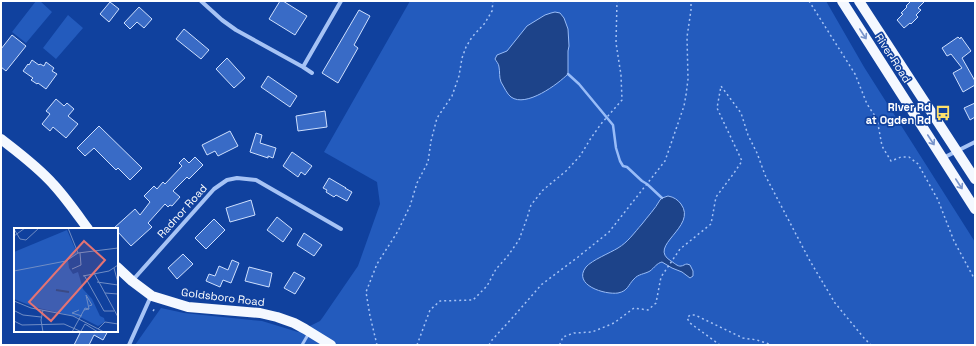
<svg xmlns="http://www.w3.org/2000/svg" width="976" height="346" font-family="'Space Grotesk',sans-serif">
	<rect width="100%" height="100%" fill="#10419e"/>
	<path fill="#235bbd" d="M36,1H40L52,12L26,43L12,32Z
		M410,1H826L864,67L975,242V345H135L161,308L184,313L262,321L298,332L320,321L323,317L358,266L380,204L377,182L324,152Z
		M68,15L83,28L56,59L43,48Z"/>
	<path fill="#1d4389" stroke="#98bcf8" d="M555,12L560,13L564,18L568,29L569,46L568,51V74C558,84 526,108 511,97C507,94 504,87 501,82C499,77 500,72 499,67C499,64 496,61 495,59L497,55L507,51L527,26L545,15L551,13Z
		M668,196C674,197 678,200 681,204C698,227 646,246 671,261C673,262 678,267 681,266C683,266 685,264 687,264L690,265L693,271V276L690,278L682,272L672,268L662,262C657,263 654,268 650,271C645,274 638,274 634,279C628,285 628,291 618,293C605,295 572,285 586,267C592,260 610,253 618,248C628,242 634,233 642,224C648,216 655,209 660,200L662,198Z"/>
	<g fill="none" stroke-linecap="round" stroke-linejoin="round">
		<path stroke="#98bcf8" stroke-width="2.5" d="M568,74L579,84L613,125L616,148L620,161L623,166L627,167L642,181L647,184L662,198"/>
	</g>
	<path fill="#396bc6" stroke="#cfe0fe" d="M280,1H283L307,16L295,35L269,19Z
		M911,1H925L918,8L921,10L916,15L918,17L911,24L910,23L904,28L897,20L903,14L901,13L907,7L906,6Z
		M110,2L119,9L109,22L100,14Z
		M139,7L152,19L144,28L137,22L130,29L124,23Z
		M359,10L370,16L354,45L358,48L338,83L322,73Z
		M184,29L209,50L201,59L176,39Z
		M12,35L26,46L6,71L1,67V49Z
		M958,37L960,39L961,37L971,51L962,58L975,81V85L963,92L953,73L962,68L951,54L947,56L942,48Z
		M227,58L245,78L234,88L216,69Z
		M32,60L39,65L40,64L44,66L46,62L54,68L52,71L57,74L46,89L38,83L37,84L31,80L33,78L23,71L28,64L29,65Z
		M268,76L297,96L290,107L261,87Z
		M56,99L64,106L67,103L74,109L68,116L78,124L66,138L53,127L50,131L42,124L50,114L46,111Z
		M975,103V117L970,120L964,108Z
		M325,111L327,127L298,131L296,116Z
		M99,126L142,168L130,180L118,168L116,170L94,148L85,156L77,148Z
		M230,131L238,146L218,156L215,151L207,155L202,145Z
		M256,133L262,135L260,143L276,148L273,158L268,156V158L250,152Z
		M292,152L312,166L305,175L301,172L298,177L283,166Z
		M195,157L203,165L189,179L187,177L173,191L180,197L172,206L170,205L168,207L165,204L148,223L152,227L131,246L117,231V229L114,228L135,209L140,215L150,202L144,196L154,186L157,189L163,182L165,184L182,166L179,163L184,158L189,163Z
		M329,178L346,188H345L352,192L347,201L336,195L334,197L326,192L327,190L323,188Z
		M251,200L255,215L230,222L226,208Z
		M277,217L292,229L283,242L267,230Z
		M214,219L225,230L206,249L195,238Z
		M304,233L322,245L314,256L297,245Z
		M183,254L193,264L177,279L168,268Z
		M232,260L239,263L231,283L223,280L220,287L206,281L209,274L215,276L219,266L228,270Z
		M249,267L272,273L269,287L245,281Z
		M294,272L305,278L295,294L284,288Z
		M81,331H108L103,340L94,335L89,345H74Z"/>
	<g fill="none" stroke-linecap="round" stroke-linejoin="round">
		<path stroke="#a6c3f5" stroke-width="1.5" stroke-dasharray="2 3" stroke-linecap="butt" d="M809,1L855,74L867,104L877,119L882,146L891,161L901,157H909L918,164L938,200L954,241L975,280
			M153,311L156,307
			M377,345L370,316L366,292L377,264L398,231L410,206L417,183L428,162L431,141L437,118L452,96L459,76L462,58L466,47L472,37L485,23L492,11L493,1
			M417,345L430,310L440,301L473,300L487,286L496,269L507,257L519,240L527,218L531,205L543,190L566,171L580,156L591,138L601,124L622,100L621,75L616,43L617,1
			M489,345L492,340L514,316L541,285L578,257L609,232L665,161L684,106L686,95L688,79L687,37L691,10V1
			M560,345V344L563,337L574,333L592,332L614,323L634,308L648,310L656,303L661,277L680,249L711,224L716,197L734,173L742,161L717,108L721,86L741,113L748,135L757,153L765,175L810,261L835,303L864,338L871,345
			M720,345L690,323L687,318L690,315H695L743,338L757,340L772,345"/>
		<path stroke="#a6c3f5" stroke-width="3" d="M302,345L309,333"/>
		<path stroke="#a6c3f5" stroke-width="4" d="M201,1L222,20L236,30L303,67L312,73
			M303,67L341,1
			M943,158L975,142
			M132,281L214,189L227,180L237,178L256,180L341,229
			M129,345L151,296"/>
		<path stroke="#f4f8ff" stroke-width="10" d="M842,1L975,209
			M859,1L975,179
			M1,139C19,153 38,167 53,184C66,198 77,214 88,229
			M117,267L132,281L152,296L188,307L260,313L277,317L294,323L305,329L331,345"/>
	</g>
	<defs><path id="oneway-shaft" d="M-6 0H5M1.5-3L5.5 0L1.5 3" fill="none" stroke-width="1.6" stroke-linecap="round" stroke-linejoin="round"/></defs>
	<g stroke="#7793ca">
		<use href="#oneway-shaft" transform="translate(863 34) rotate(57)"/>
		<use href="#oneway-shaft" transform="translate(931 140) rotate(57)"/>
		<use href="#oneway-shaft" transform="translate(959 184) rotate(57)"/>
	</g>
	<defs>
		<symbol id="bus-bare" viewBox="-9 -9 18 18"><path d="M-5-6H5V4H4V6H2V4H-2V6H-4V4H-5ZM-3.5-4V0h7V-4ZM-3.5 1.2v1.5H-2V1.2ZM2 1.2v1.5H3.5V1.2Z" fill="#ffe16a" stroke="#10419e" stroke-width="2.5" paint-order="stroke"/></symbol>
	</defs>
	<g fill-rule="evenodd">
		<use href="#bus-bare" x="932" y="102" width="22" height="22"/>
	</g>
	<g text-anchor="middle" stroke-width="3.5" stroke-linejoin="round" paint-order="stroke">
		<g font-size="11" fill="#fff" stroke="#10419e">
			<text transform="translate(893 58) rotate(57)" y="4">River Road</text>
			<text transform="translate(182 211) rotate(-48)" y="4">Radnor Road</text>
			<text transform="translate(223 297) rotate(7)" y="4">Goldsboro Road</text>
		</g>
		<g font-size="11" font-weight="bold" fill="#fff" stroke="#10419e" text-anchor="end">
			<text x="931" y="111">River Rd<tspan x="931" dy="13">at Ogden Rd</tspan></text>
		</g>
	</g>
	<g transform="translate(14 228)">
		<rect width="104" height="104" fill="#10419e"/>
		<path d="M53,2L63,25L54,32L55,40L59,46L64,44L69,61L78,71L86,88L90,90L91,94L84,98L68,90L20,79L0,71V24Z" fill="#235bbd"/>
		<path fill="none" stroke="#1d4389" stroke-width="2" d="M42,62L55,64"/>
		<path fill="none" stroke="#708dc5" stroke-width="1" d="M54,0L64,25M0,1L6,11L12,12L25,0M0,8L11,0M100,40L104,55M58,41L67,37L66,25M0,43L52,33L64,25L104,20M80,45L104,89M70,47L90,83H100M69,48L95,43L104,37M83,54L104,57M91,65L104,66M0,73L17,80L59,88L90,104M75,81L72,67L78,77L75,78M29,82L27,92L29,104M65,82L58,85L68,88M1,83L9,87L27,89M0,93L8,97L50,96L68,104M84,101L91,94L104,96M67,103L71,96L84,104M58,104L70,82L75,81L71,80L70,82"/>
		<path fill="#e47373" fill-opacity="0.15" stroke="#e47373" stroke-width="2" d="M70,13L91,32L37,93L15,74Z"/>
		<rect width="104" height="104" fill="none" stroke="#fff" stroke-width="2"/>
	</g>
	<rect width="976" height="346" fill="none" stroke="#ffffff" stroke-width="4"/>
</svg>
